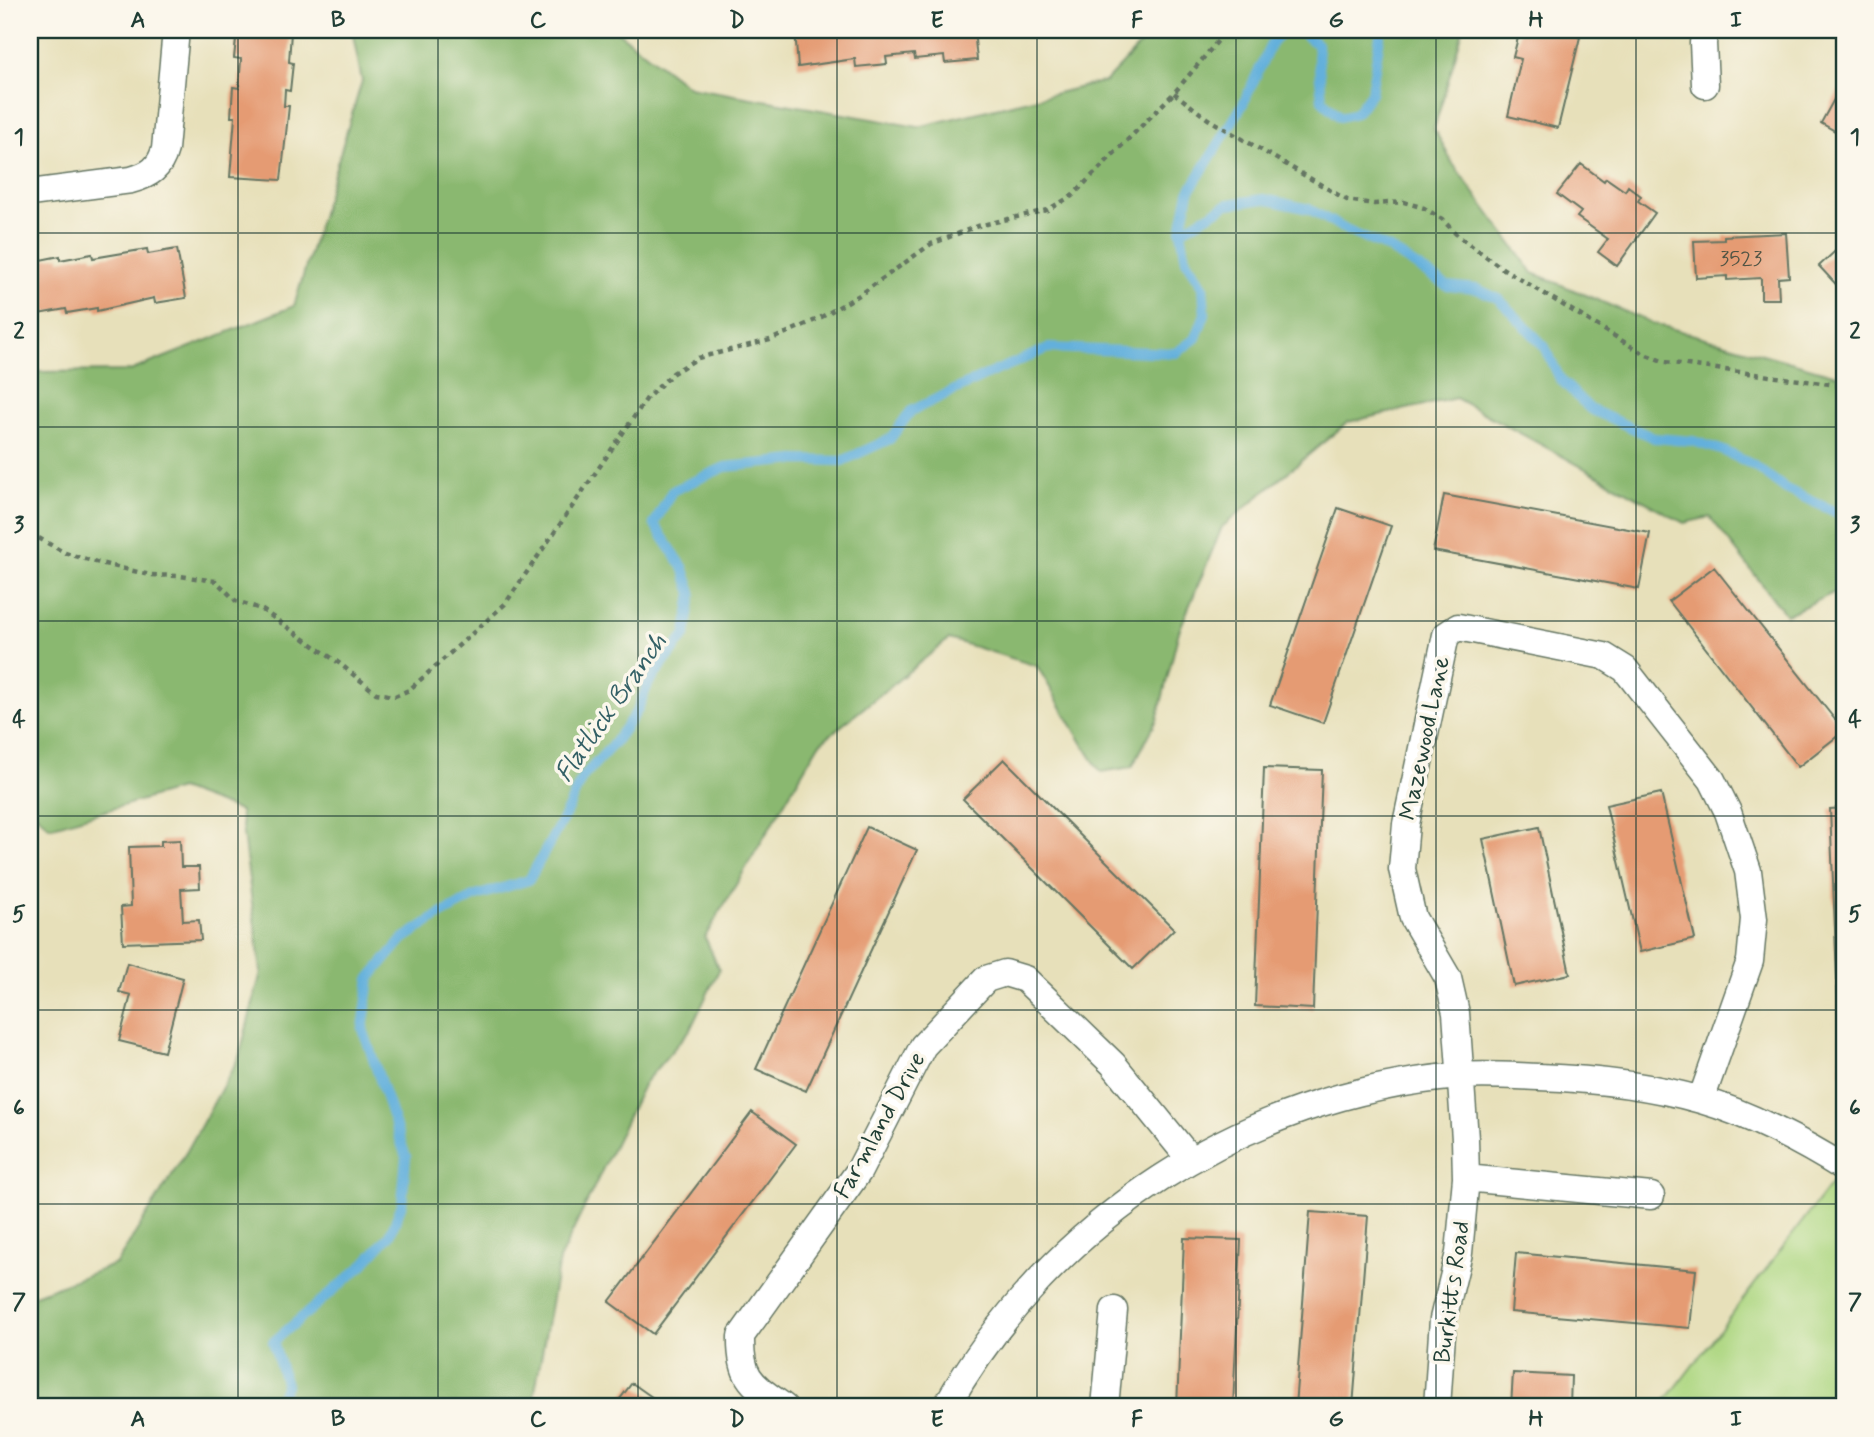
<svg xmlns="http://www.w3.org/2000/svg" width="1874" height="1437" font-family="Mynerve,sans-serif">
	<rect width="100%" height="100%" fill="#fbf7ec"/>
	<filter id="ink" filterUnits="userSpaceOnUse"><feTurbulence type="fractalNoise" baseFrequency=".0143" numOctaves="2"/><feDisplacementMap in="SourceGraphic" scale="14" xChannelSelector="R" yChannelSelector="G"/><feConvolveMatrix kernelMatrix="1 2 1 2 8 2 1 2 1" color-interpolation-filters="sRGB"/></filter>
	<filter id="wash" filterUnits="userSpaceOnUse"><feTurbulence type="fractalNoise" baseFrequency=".00686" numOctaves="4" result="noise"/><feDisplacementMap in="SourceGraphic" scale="28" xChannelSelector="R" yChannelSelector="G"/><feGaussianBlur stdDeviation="1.57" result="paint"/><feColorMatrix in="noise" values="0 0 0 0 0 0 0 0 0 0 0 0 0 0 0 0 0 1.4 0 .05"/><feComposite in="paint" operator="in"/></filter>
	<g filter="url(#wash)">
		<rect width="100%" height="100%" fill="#e7e0ba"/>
		<path fill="#aed782" stroke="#668a5b" stroke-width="2" d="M1844,1167V1407H1661Z"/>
		<path fill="#8ab870" stroke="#547a52" stroke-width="2" d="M352,30H615L689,87L918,127L1106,81L1154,30H1463L1434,129L1453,164L1533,273L1652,323L1844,377V588L1786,615L1710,517L1684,523L1456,398L1348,422L1222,527L1179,631L1157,720L1132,767L1101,772C1077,738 1059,701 1037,666L949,639L819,744L705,937L719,970L690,1030L644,1083L559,1260L532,1407H30V1297L116,1264L187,1151L239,1057L261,972L240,811L180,789L50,827L30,809V372L130,371L294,306L362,81Z"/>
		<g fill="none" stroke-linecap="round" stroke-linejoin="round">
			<path stroke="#63b0dc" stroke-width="10" d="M1296,30L1300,31L1317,44L1322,100L1340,117L1356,113L1371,93L1381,30
				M1181,231L1228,204L1264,199L1309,209L1348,231L1388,248L1447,286L1477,289L1499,299L1545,347L1560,379L1590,409L1654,438L1693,441L1724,451L1753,465L1786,489L1844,516
				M276,1407L286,1385L273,1342L362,1266L390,1235L402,1204L406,1157L363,1029L370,978L403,939L441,914L476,896L529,880L566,813L582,778L614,743L637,711L648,684L686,634L692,593L683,567L654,524L672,491L725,467L795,460L842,461L890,439L911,411L986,375L1049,348L1176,353L1196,338L1205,314L1203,286L1186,260L1181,231L1189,192L1242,106L1271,44L1283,30"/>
		</g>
		<g id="blocks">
			<path fill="#e59b73" d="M237,30L291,32L289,62L293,63L290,91L285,90L284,106H289L281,180L230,177L235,117H231L233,87L239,88L241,59L234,58Z
				M795,30H974L977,60L945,63L944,56L915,59L914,54L886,57L887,64L856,67L855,59L798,67Z
				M1520,30H1548L1580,37L1558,128L1508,116L1521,59L1513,57Z
				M1844,81V136L1821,123Z
				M1581,164L1604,181L1606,178L1625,191L1628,186L1641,196L1638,201L1655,213L1617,266L1598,252L1608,239L1577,217L1581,212L1557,194Z
				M1786,233L1789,277L1778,278L1779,299H1761V278L1727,280V276L1696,278L1694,241L1724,240V236Z
				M1844,243V293L1819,266Z
				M147,249L148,254L177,249L186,298L155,303L154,298L97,311V308L67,313L66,309L38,314V318L30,320V262L60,256V260L92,254L93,258Z
				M1444,495L1650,533L1639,589L1433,551Z
				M1338,508L1391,526L1323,723L1270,705Z
				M1714,567L1844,731L1798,767L1669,601Z
				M1004,759L1174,929L1133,969L963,799Z
				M1264,768L1322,770L1313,1009L1255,1006Z
				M1661,793L1695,939L1640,952L1606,805Z
				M1844,808V1074H1841L1830,809Z
				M867,827L917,850L806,1091L756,1069Z
				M1539,827L1570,974L1514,986L1483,839Z
				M180,840L181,867H199L200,888L181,889L183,921L199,920L201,940L123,943L121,907L131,906L129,847L161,846V841Z
				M127,963L183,978L164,1052L119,1041L131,995L119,992Z
				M752,1112L796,1144L653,1334L609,1302Z
				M1310,1212L1368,1216L1353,1407H1295Z
				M1184,1238L1241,1240L1233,1407H1177Z
				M1516,1253L1696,1270L1690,1328L1511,1312Z
				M1513,1373L1571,1376L1570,1407H1511Z
				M632,1383L666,1407H614Z"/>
		</g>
	</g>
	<g filter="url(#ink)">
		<use href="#blocks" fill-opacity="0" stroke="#657663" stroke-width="2"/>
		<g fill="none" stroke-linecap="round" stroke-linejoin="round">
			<defs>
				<path id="minor" d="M1705,30L1703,43L1705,85
					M30,193L131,180C150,175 160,168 165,149L176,30
					M1466,1178L1651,1196
					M784,1407C752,1384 740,1379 741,1336L859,1171L923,1046L986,979L1005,973L1025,979L1113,1064L1190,1159
					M946,1407C1051,1220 1244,1094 1459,1076C1486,1074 1512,1076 1539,1077C1593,1079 1649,1085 1701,1100C1747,1113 1803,1142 1844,1168
					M1105,1407L1114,1310
					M1437,1407L1443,1319L1459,1253L1466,1178L1465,1139L1456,1013L1448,978L1413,918L1402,869L1406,824L1446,635L1458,627L1604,656L1625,669L1712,780L1728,812L1748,871L1754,919L1750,961L1701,1100"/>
			</defs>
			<use href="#minor" stroke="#657663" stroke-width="29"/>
			<path stroke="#657663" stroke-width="4.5" stroke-dasharray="5 5" stroke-linecap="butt" d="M1174,93L1208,119L1347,200L1374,204L1404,202L1424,208L1442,219L1458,236L1502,268L1644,354L1665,362L1844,386
				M30,533L65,553L96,562L150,575L180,576L216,581L236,601L261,609L339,663L376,693L395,696L409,690L505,604L647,398L673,373L698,358L770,340L818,319L861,294L931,244L978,226L1047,210L1072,196L1174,93L1227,30"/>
			<use href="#minor" stroke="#fff" stroke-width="26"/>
		</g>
	</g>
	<path fill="none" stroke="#1f3d34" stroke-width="2" stroke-opacity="0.55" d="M238,30V1407M438,30V1407M638,30V1407M837,30V1407M1037,30V1407M1236,30V1407M1436,30V1407M1636,30V1407M30,233H1844M30,427H1844M30,621H1844M30,816H1844M30,1010H1844M30,1204H1844"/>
	<g text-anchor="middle" stroke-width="7" stroke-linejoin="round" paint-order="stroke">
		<g font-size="21" fill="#505444">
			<text x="1741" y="265">3523</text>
		</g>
		<g font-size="24" fill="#1f3d34" stroke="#fbf7ec">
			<text transform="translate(1424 738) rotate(-78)" y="8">Mazewood Lane</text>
			<text transform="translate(879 1125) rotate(-61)" y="8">Farmland Drive</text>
			<text transform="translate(1451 1292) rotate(-82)" y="8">Burkitts Road</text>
		</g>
		<g font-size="26" font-style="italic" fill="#336066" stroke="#fbf7ec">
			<text transform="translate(610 707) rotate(-55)" y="9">Flatlick Branch</text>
		</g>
	</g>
	<rect width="1874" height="1437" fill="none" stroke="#fbf7ec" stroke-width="77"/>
	<rect x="38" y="38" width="1798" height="1360" fill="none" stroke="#1f3d34" stroke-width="2.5"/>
	<g font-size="23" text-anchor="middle" font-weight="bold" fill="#1f3d34">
		<text x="138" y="27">A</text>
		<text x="338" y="27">B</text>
		<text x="538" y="27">C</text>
		<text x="737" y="27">D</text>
		<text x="937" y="27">E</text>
		<text x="1137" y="27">F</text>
		<text x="1336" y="27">G</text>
		<text x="1536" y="27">H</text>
		<text x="1736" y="27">I</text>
		<text x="19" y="144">1</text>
		<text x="1855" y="144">1</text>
		<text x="19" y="338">2</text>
		<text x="1855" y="338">2</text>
		<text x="19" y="532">3</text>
		<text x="1855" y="532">3</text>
		<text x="19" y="726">4</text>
		<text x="1855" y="726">4</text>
		<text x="19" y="921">5</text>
		<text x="1855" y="921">5</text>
		<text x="19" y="1115">6</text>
		<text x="1855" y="1115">6</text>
		<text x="19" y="1309">7</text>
		<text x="1855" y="1309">7</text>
		<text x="138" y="1426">A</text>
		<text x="338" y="1426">B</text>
		<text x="538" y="1426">C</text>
		<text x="737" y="1426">D</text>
		<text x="937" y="1426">E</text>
		<text x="1137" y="1426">F</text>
		<text x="1336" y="1426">G</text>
		<text x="1536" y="1426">H</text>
		<text x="1736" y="1426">I</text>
	</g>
</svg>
